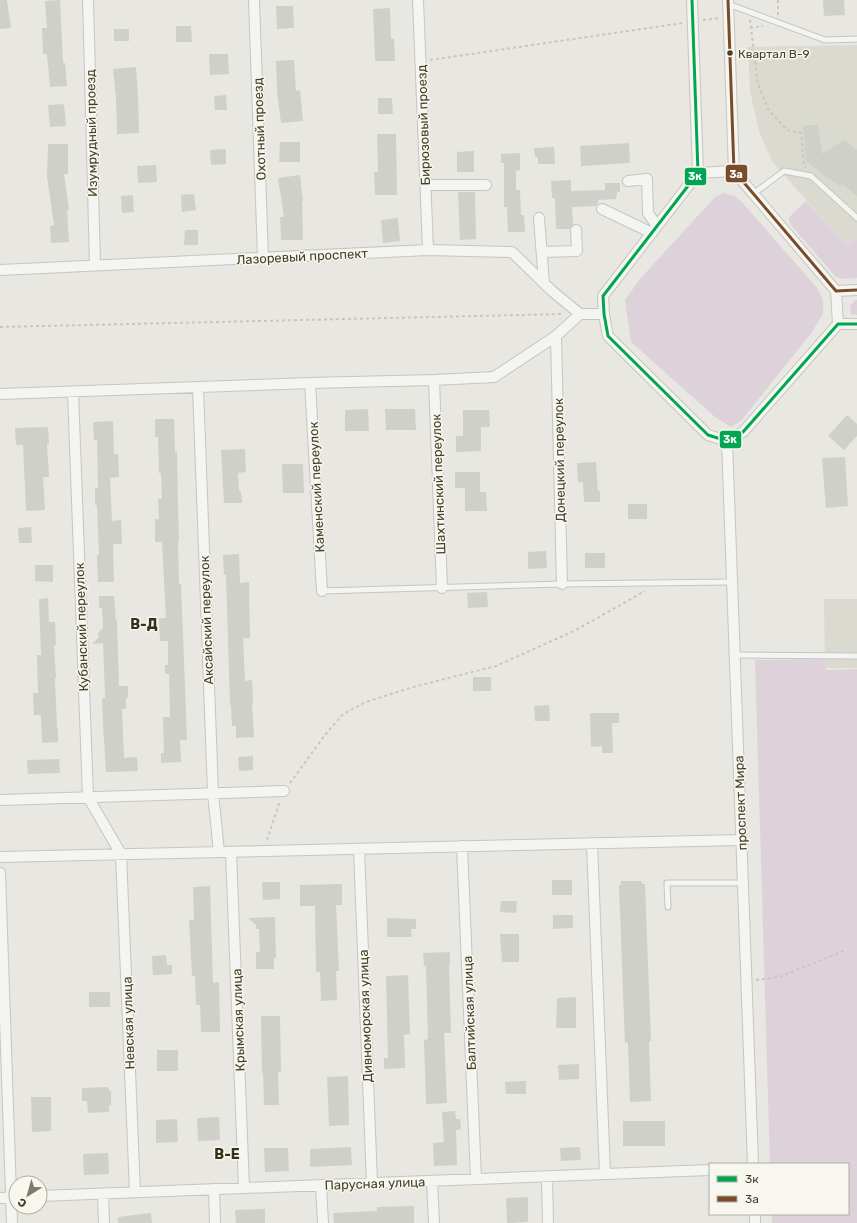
<svg xmlns="http://www.w3.org/2000/svg" width="857" height="1223" font-family="Rubik,sans-serif">
	<rect width="100%" height="100%" fill="#e8e7e2"/>
	<path fill="#dbdad0" d="M857,45V254L847,247L772,161L759,131L750,91L748,47Z
		M824,599H857V668H825Z"/>
	<path fill="#ddd2da" d="M724,193L734,196L741,201L818,289L823,300V314L812,332L742,420L731,427L715,417L631,342L625,300L640,279L715,197Z
		M806,201L847,247L857,238V278L842,279L836,277L790,224L789,218L792,214Z
		M855,300H857V315L851,314L850,306Z
		M826,659V670L857,669V1223H772V1214H848V1164H770L755,660Z"/>
	<path fill="#d0d0cb" d="M0,0H7L11,28L0,29Z
		M60,0L63,63H65L67,86L50,87L47,54H43L42,28H47L45,1Z
		M823,0H844L845,15L824,16Z
		M276,6H293L294,28L277,29Z
		M390,8L391,39H394L395,61H375L373,9Z
		M176,26H191L192,42H176Z
		M114,29H129V41H114Z
		M209,54H228L229,74L210,75Z
		M294,60L296,91L300,90L303,121L281,123L277,91L276,61Z
		M136,67L138,96L139,133L117,134L116,97L113,69Z
		M226,95L227,110H215L214,96Z
		M378,98H392L393,114H378Z
		M64,104L66,126L50,127L48,105Z
		M803,125H818L822,154L844,140L857,150V196L842,184L840,187L806,161Z
		M377,134H396L397,195H375L374,172H378Z
		M280,142H300V162H279Z
		M629,143L630,163L581,166L580,146Z
		M48,144H68V174H64L69,210H67L69,242L51,243L50,226L54,225L47,176Z
		M554,147L555,164H538V157H535L534,148Z
		M226,149V164L211,165L210,150Z
		M474,151V172H457V152Z
		M520,153V170L516,171V190H520L521,215H524L525,232H508L507,207H504V163H501V154Z
		M156,165L157,182L138,183L137,166Z
		M300,175L303,201L302,202L303,240H281L280,217H284L278,178Z
		M571,180V191L605,190V183H620V192H617L616,199L598,200V204L596,206L572,207L573,224L570,229H556L555,198H552L551,181Z
		M458,192H475L476,239L460,240Z
		M194,194L196,210L182,212L181,195Z
		M133,195L134,212L122,213L121,196Z
		M398,218L400,241L383,243L381,220Z
		M185,230H198V245H184Z
		M368,409L369,431H345V410Z
		M385,409H415L416,430H386Z
		M463,410H489L490,427H481V451L456,452V436H463Z
		M847,415L857,424V436L844,450L828,436Z
		M155,419H174L175,452H177L178,507L179,542H178L179,584H181L187,740H180L181,762L161,763V753H164L163,717H170L169,674H165V665H168V641H160L159,618H166L162,542H155V519H159L158,499H162L161,473H159L158,437H155Z
		M113,421L114,454H118L119,477L110,478L112,521L121,520L122,544H113L114,582H98L97,555H99L97,505H95V488H98L97,440H94L93,422Z
		M48,427L49,444H47L49,477H43L45,510L26,511L23,445H16L15,428Z
		M245,449L246,472L238,473L239,491H241L242,503H224L221,450Z
		M845,457L848,506L826,508L822,458Z
		M596,462L598,491H600V502H584L583,482H578L577,463Z
		M282,464H303L304,493H283Z
		M455,472H480V492H486L487,511H465V488H455Z
		M628,504H647V519H628Z
		M31,527L32,543H19L18,528Z
		M546,551L547,568L528,569V552Z
		M585,553H605V568H585Z
		M239,554L240,583L249,582L250,638H243L245,681L252,680L253,704H252L254,737L236,738V726H232L231,705H230L226,575H224L223,555Z
		M35,565H53V582L35,581Z
		M487,592L488,607L468,608L467,593Z
		M99,596H114L116,621L117,620L119,686H128V698H126V709H122L124,758L137,757L138,771L106,772L103,723L102,698H105L103,643L92,644L99,637L98,633L103,628L102,608H99Z
		M48,598L49,622H55L56,645H54L56,678H55L57,729H58V742L42,743L41,715H34L33,693H38L37,655H41L39,599Z
		M473,677H491V691H473Z
		M549,705L550,721H535L534,706Z
		M590,713H619V723H612L613,753H602V746L591,747Z
		M253,756V770L239,771L238,757Z
		M59,759L60,773L28,774L27,760Z
		M552,880H572V895H552Z
		M621,881H642V884H645L651,1041L649,1042L651,1101L630,1102L628,1046V1042L625,1043L623,992L619,885H621Z
		M262,882H280V899L263,900Z
		M342,884V905H336L339,971H336L337,1000L321,1001L320,972H316L315,906H300V885Z
		M210,886L213,983L219,982L220,1032H201L200,1005H196L195,976H192L189,920H194L193,887Z
		M501,901H517L516,913L500,912Z
		M553,915H573V928L553,929Z
		M275,917L276,958H274V969H256V952H260L259,929H256V925L248,918Z
		M387,918L416,919V929H411L412,937H387Z
		M500,934H519V962H502Z
		M450,952V965H449L451,1033H444L447,1103L426,1104L424,1040L428,1039L426,966H424L423,953Z
		M166,955L167,965H172V974L153,975L152,956Z
		M408,975L410,1034L404,1035L405,1068L384,1069V1058H388L386,976Z
		M89,992H110V1007H89Z
		M576,997V1028H556L557,998Z
		M261,1016H280L281,1072H278L279,1105H264L263,1073H262Z
		M157,1050H178V1071H157Z
		M579,1064V1079L559,1080L558,1065Z
		M348,1076L349,1125L329,1126L327,1077Z
		M526,1081V1094H506L505,1082Z
		M108,1087L109,1091H111V1105H109V1112L88,1113L87,1101H82V1088Z
		M31,1097H51V1131L32,1132Z
		M455,1111L456,1119H460L461,1129L456,1130L457,1165L434,1166L433,1143L444,1142L442,1112Z
		M219,1117L220,1140L198,1141L197,1118Z
		M177,1119L178,1142L156,1143V1120Z
		M623,1121H665V1146H623Z
		M351,1147L352,1165L310,1167V1149Z
		M580,1147L581,1160L561,1161L560,1148Z
		M264,1148H288L289,1171L265,1172Z
		M108,1153L109,1174L84,1175L83,1154Z
		M528,1197V1222L507,1223L506,1198Z
		M414,1206V1223H334L333,1213L377,1211V1207Z
		M265,1209V1223H236L235,1210Z
		M151,1213L152,1223H118V1217Z"/>
	<g fill="none" stroke-linecap="round" stroke-linejoin="round">
		<defs>
			<path id="service" d="M729,3L728,4L825,40L857,39
				M753,194L784,171L811,176L857,218
				M322,591L562,584L732,582
				M735,655L857,656
				M668,907L667,883H743"/>
			<path id="minor" d="M88,0L95,265
				M254,0L263,258
				M418,0L428,250
				M692,0L698,173L603,296L604,314L608,336L708,435L727,441L743,432L838,324
				M728,0L734,171
				M734,171L836,291L838,324
				M698,173L734,171
				M628,181L647,179L648,213L657,226
				M426,185H486
				M602,209L652,233
				M539,218L544,283
				M542,252L577,251L576,230
				M0,270L428,250L512,252L552,291L580,314H604
				M836,291L857,290
				M838,324H857
				M556,336L562,584
				M434,380L442,588
				M310,383L322,591
				M198,387L213,793L219,852
				M73,392L88,797L121,854L135,1192
				M0,394L310,383L434,380L494,377L556,336L580,314
				M727,441L753,1164
				M0,800L284,791
				M592,843L605,1174
				M462,846L476,1179
				M359,849L372,1183
				M231,852L244,1188
				M0,857L741,840
				M0,873L12,1223
				M547,1177L548,1223
				M432,1181L434,1223
				M321,1185L323,1223
				M214,1189L215,1223
				M103,1194L104,1223
				M40,1196L710,1170
				M0,1198L16,1197
				M755,1214V1223"/>
		</defs>
		<use href="#service" stroke="#c6c5c0" stroke-width="7"/>
		<use href="#minor" stroke="#c6c5c0" stroke-width="12"/>
		<path stroke="#c7c6c0" stroke-width="2" stroke-dasharray="3 3" stroke-linecap="butt" d="M778,0V15
			M703,20L719,18
			M750,20L758,84L768,109L787,130L801,133L804,166L806,167
			M750,28L763,26
			M430,60L683,23
			M0,327L563,314
			M290,783L325,735L343,714L366,702L413,687L496,666L576,630L645,591
			M267,840L280,801
			M756,980L779,977L846,950"/>
		<use href="#service" stroke="#f4f4f2" stroke-width="5"/>
		<use href="#minor" stroke="#f4f4f2" stroke-width="10"/>
		<defs>
			<path id="bus-1" d="M692,0L698,173L603,296L604,314L608,336L708,435L727,441L743,432L838,324H857"/>
			<path id="bus-2" d="M728,0L734,171L836,291L857,290"/>
		</defs>
		<use href="#bus-1" stroke="#f7f7f0" stroke-width="6"/>
		<use href="#bus-2" stroke="#f7f7f0" stroke-width="6"/>
		<use href="#bus-1" stroke="#00a651" stroke-width="3"/>
		<use href="#bus-2" stroke="#7a4b2a" stroke-width="3"/>
	</g>
	<circle fill="#434128" stroke="#f7f7f0" stroke-width="1.5" cx="730" cy="53" r="3.5"/>
	<g text-anchor="middle" stroke-width="3" stroke-linejoin="round" paint-order="stroke">
		<g font-size="12" fill="#434128" stroke="#f7f7f0" text-anchor="start">
			<text x="738" y="58">Квартал В-9</text>
		</g>
		<g font-size="13" fill="#434128" stroke="#f7f7f0">
			<text transform="translate(423 125) rotate(-92)" y="5">Бирюзовый проезд</text>
			<text transform="translate(259 129) rotate(-92)" y="5">Охотный проезд</text>
			<text transform="translate(91 133) rotate(-91)" y="5">Изумрудный проезд</text>
			<text transform="translate(302 256) rotate(-3)" y="5">Лазоревый проспект</text>
			<text transform="translate(559 460) rotate(-91)" y="5">Донецкий переулок</text>
			<text transform="translate(438 484) rotate(-92)" y="5">Шахтинский переулок</text>
			<text transform="translate(316 487) rotate(-93)" y="5">Каменский переулок</text>
			<text transform="translate(206 620) rotate(-92)" y="5">Аксайский переулок</text>
			<text transform="translate(81 627) rotate(-92)" y="5">Кубанский переулок</text>
			<text transform="translate(740 803) rotate(-92)" y="5">проспект Мира</text>
			<text transform="translate(469 1013) rotate(-92)" y="5">Балтийская улица</text>
			<text transform="translate(365 1016) rotate(-92)" y="5">Дивноморская улица</text>
			<text transform="translate(238 1020) rotate(-92)" y="5">Крымская улица</text>
			<text transform="translate(128 1023) rotate(-92)" y="5">Невская улица</text>
			<text transform="translate(375 1183) rotate(-2)" y="5">Парусная улица</text>
		</g>
		<g font-size="14" font-weight="bold" fill="#33331a" stroke="#f7f7f0">
			<text x="144" y="629">В-Д</text>
			<text x="227" y="1159">В-Е</text>
		</g>
	</g>
	<g stroke="#f7f7f0" stroke-width="1.5">
		<rect x="725" y="164" width="23" height="19" rx="4" fill="#7a4b2a"/>
		<rect x="684" y="167" width="23" height="19" rx="4" fill="#00a651"/>
		<rect x="719" y="430" width="23" height="19" rx="4" fill="#00a651"/>
	</g>
	<g font-size="11" text-anchor="middle" font-weight="bold" fill="#fff">
		<text x="736" y="178">3а</text>
		<text x="695" y="180">3к</text>
		<text x="730" y="443">3к</text>
	</g>
	<rect x="709" y="1163" width="140" height="52" fill="#f7f7f0" stroke="#afaea0"/>
	<rect x="717" y="1176" width="20" height="6" fill="#00a651" stroke="#afaea0"/>
	<text x="745" y="1183" font-size="12" fill="#434128">3к</text>
	<rect x="717" y="1196" width="20" height="6" fill="#7a4b2a" stroke="#afaea0"/>
	<text x="745" y="1203" font-size="12" fill="#434128">3а</text>
	<g transform="translate(28 1195) rotate(217)"><circle r="19" fill="#f7f7f0" stroke="#afaea0"/>
	<path d="M0-3L7 15L0 10L-7 15Z" fill="#7d7b69"/>
	<text y="-6" font-size="11" font-weight="bold" text-anchor="middle" fill="#434128">С</text>
	</g>
</svg>
